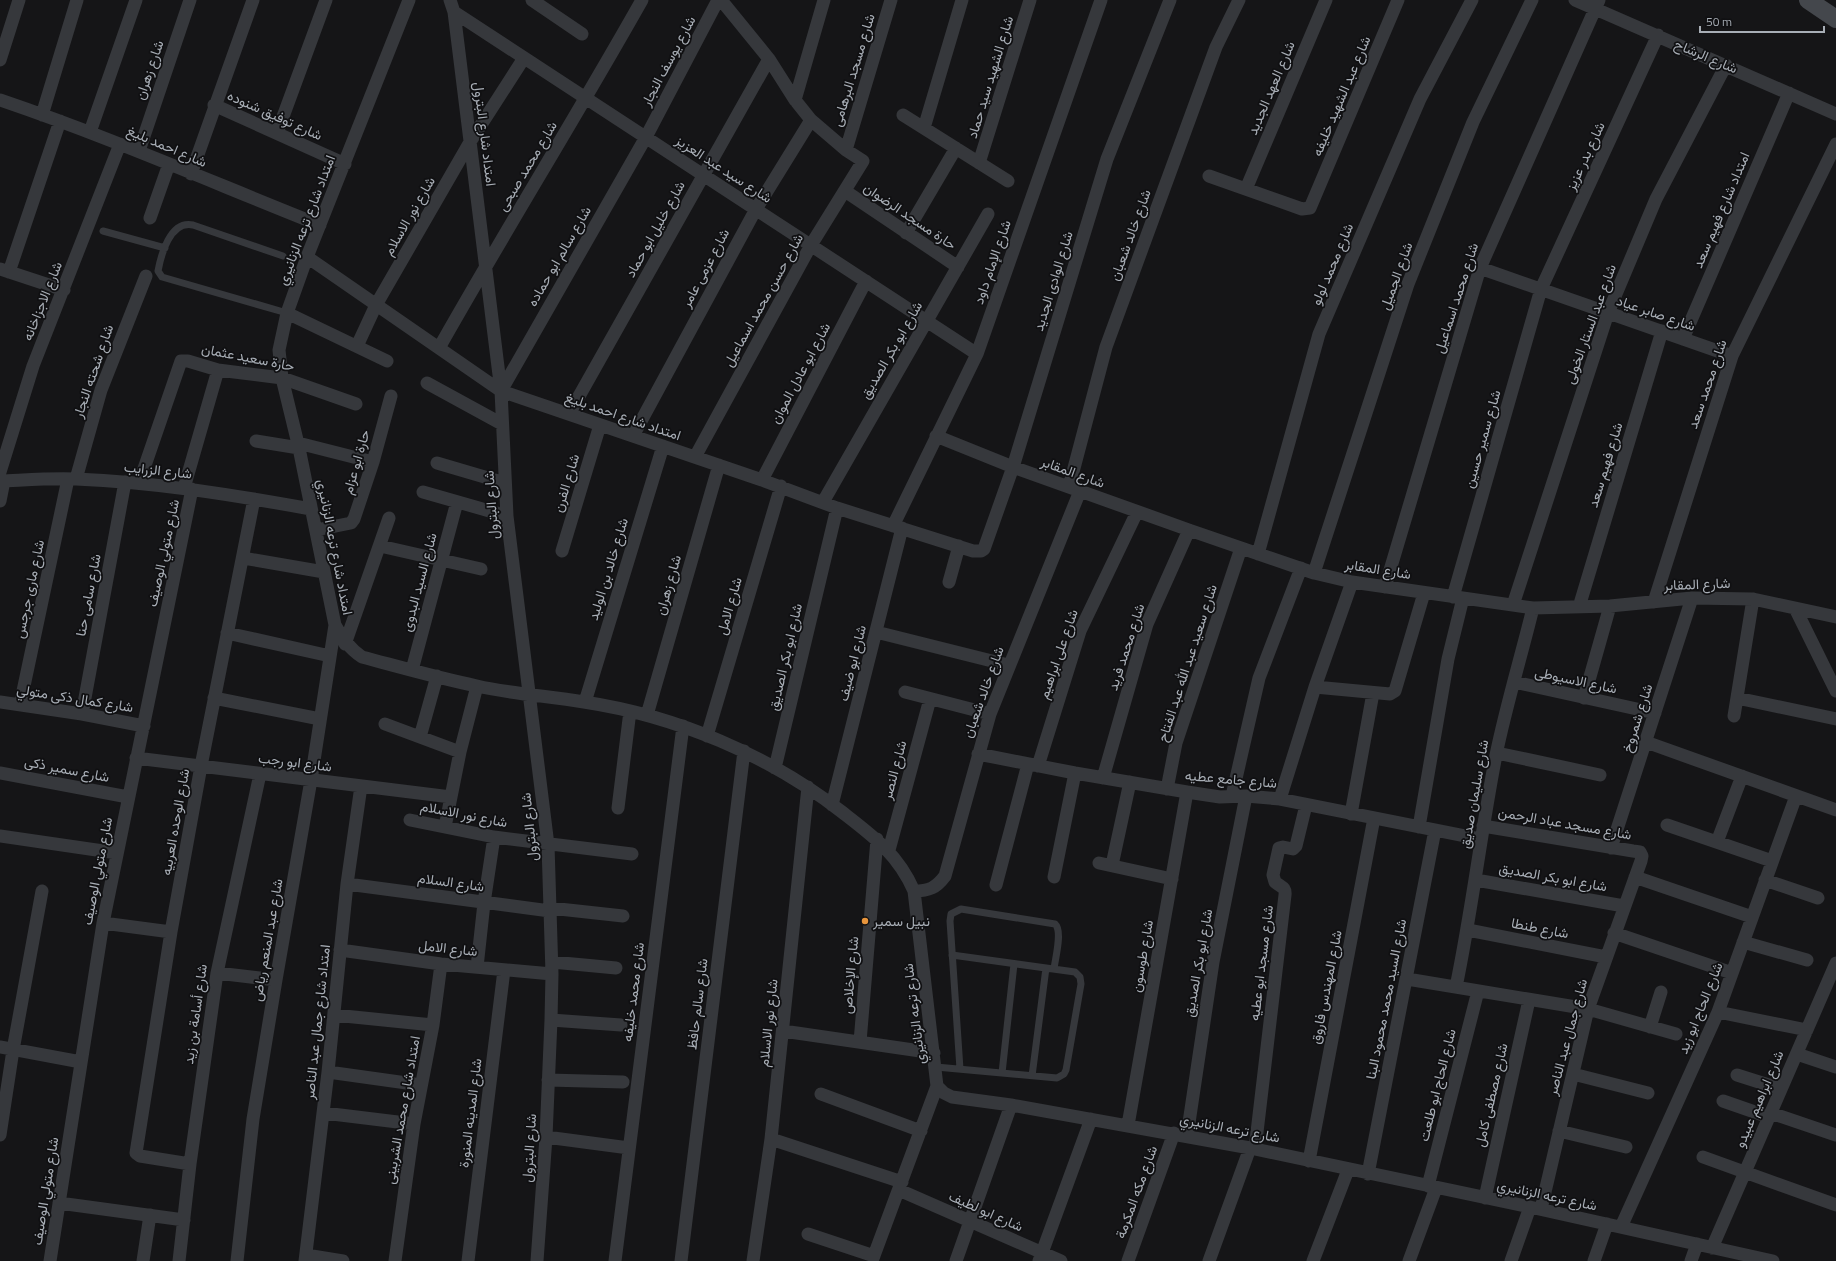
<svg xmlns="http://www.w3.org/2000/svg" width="1836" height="1261" font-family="'Titillium Web',Vazirmatn,sans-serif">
	<rect width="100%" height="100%" fill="#151517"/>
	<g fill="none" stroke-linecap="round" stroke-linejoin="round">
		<path stroke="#36383c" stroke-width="7" d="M103,231L165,248
			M283,256L193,225C170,220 161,255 158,271L162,277L287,313
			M936,1067L1057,1078L1064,1074L1066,1070L1081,984L1080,977L1075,972L952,955
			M960,1069L950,921L951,914L961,909L1055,924C1063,931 1055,959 1054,969
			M1002,1073L1014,964
			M1032,1076L1046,968"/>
		<path stroke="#36383c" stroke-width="13" d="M409,0L307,257L287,313L279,350L282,378L299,448L335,625C343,639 349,648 362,657C400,667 438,678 477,686C512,694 549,696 584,702C677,716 768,755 842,812C873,836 898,854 914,891L937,1086L944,1093L952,1097L1011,1105L1250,1148L1530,1207L1773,1261
			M450,0L454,12L501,391L507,516L548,845L552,974L551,1020L546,1137L537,1261
			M532,0L582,34
			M1575,0L1836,114
			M454,12L977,354
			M0,60L19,0
			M0,100C109,137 214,183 320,225
			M795,100L824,0
			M214,105L345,164
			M42,115L77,0
			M903,115L1008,181
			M924,128L962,0
			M90,132L136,0
			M277,133L326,0
			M846,150L891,0
			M139,151L190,0
			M979,163L1030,0
			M191,174L253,0
			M1209,176L1302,209L1310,208L1398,0
			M1246,189L1326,0
			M845,191L958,267
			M150,218L169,164
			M906,233L956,148
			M307,257L501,391L762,480L837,508L973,551H981L984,549L1013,467L1107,159L1170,0
			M1480,268L1732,356
			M0,269L64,290
			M9,272L60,121
			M287,313L387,361
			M1683,339L1789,93
			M357,346L376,305L470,142L524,58
			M439,348C505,231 576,117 642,0
			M427,383L502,424
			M501,391L646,137L718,0
			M569,414L769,59
			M633,436L756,209L811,120
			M936,436L1013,467L1189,530L1314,573L1352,582L1533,608L1610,606L1692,598L1753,599L1836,617
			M256,441L299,448
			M298,443L373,462
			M695,457L811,245L863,161L846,150L811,120L795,100L769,59L721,0
			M437,463L505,483
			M0,472L33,366L120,144
			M76,479L101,390L146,276
			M762,480L866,281
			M0,481C25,480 51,478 76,479C155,482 233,495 311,509
			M139,483L181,361H188L218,370L282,378L356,404
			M1069,487L1106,347L1216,47L1239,0
			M184,488L218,370
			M423,492L507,516
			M0,501L4,481
			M823,502L988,214
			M893,526L977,354L1101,0
			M316,530L351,523L354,519L373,462L391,396
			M380,546L481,569
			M562,551L600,425
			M1258,554L1319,334L1420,99L1472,0
			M243,558L324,572
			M1314,573L1408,284L1473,122L1532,0
			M949,582L959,546
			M1385,587L1480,268L1599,0
			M1453,597L1541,289L1658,35
			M1654,602L1732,356L1836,144
			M1513,605L1608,313L1656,199L1726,65
			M1579,607L1662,331
			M1795,608L1836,691
			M876,632L1008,665
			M227,633L330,656
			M345,644L389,518
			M412,670L457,502
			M1514,682L1655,713
			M1315,687L1390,694L1395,691L1424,593
			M905,692L990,714
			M214,698L320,719
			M1584,698L1610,606
			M1737,698L1836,719
			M0,702L82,714L144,726
			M585,702L663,446
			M20,705L68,479
			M82,714L125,482
			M647,715L719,465
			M1734,716L1753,599
			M385,724L460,752
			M707,736L781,486
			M420,737L437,676
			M1646,742L1836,810
			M1497,753L1600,775
			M978,754L1075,773L1187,792L1220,797L1246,796L1280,799L1481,839
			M136,758L451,797
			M1038,766L1080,631L1137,512
			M775,768L837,508
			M0,773L128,797
			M1103,778L1147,624L1189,530
			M1167,789L1176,743L1241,548
			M1232,796L1259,678L1301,568
			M1280,799L1315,687L1352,582
			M832,805L902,528
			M618,808L630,711
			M1351,814L1373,693
			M410,820L494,837L632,854
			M1667,825L1772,861
			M1483,826L1633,851L1640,852L1642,856L1641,861L1588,1009L1541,1209
			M445,827L460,752L477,686
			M1419,827L1448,659L1463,598
			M0,836L117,853
			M1717,842L1742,776
			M1611,848L1692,598
			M889,850L930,699
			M1099,863L1172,879
			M1112,865L1130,782
			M1054,877L1075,773
			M1635,877L1752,917
			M1476,880L1624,906
			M1765,880L1818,898
			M347,884L550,911
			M996,885L1028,764
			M914,891C929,891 936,888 945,876L990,714L1080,491
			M550,908L623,916
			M103,923L171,932
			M1468,930L1606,957
			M1614,933L1732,973
			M1743,942L1807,960
			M340,950L441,964L552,974
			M552,962L616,968
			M477,967L484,903L494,837
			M217,973L276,980
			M1407,979L1588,1009L1676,1034
			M1456,987C1472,910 1481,832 1496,755C1506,706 1521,657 1533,608
			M1718,1012L1807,1030
			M334,1015L433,1025
			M551,1020L621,1025
			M1650,1027L1661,992
			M783,1031L934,1053
			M860,1042L877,839
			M0,1047L81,1062
			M1797,1054L1836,1067
			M328,1072L421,1085
			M1573,1074L1648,1093
			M1737,1075L1781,1089
			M548,1080L623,1082
			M821,1094L921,1131
			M1723,1101L1769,1117
			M324,1113L414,1124
			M1771,1113L1836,1135
			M1128,1125L1187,792
			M1559,1131L1626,1147
			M0,1135L13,1050L42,891
			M1187,1136L1213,962L1246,796
			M546,1137L629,1148
			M771,1139L902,1182
			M1255,1149L1285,895C1286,887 1281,887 1275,882L1273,875L1279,848L1283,847L1293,849L1296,846L1306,805
			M1703,1157L1836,1205
			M1309,1161L1374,818
			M190,1164L140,1156L136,1153L171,932L201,766L254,499
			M1368,1174L1435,830
			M1428,1186L1478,991
			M899,1190L1061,1261
			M1485,1198L1529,1000
			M59,1203L184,1220
			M1621,1227L1718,1012L1796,796
			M808,1234L874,1256
			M1712,1248L1836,963
			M306,1255L343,1261
			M50,1261L103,923L192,489
			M143,1261L150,1215
			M179,1261L190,1164L217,973L260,774
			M237,1261L253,1119L276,980L311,780L335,625
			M305,1261L328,1072L347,884L361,786
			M395,1261L414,1124L433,1025L441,964
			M468,1261L504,970
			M615,1261L683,726
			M681,1261L744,751
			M753,1261L771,1139L808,787
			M872,1261L937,1086
			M956,1261L1011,1105
			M1039,1261L1091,1119
			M1128,1261L1174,1133
			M1209,1261L1250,1148
			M1313,1261L1348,1170
			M1409,1261L1436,1188
			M1511,1261L1530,1207
			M1594,1261L1607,1224
			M1691,1261L1697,1244"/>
		<path stroke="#44474c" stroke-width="18" d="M1808,0L1836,19"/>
	</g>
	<circle fill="#e8953c" stroke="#101012" stroke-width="1.5" cx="865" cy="921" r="4"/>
	<g text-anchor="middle" stroke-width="3.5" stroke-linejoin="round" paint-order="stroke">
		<g font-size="14" fill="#a8aeb6" stroke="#101012">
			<text transform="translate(1706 56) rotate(23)" y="5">شارع الرشاح</text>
			<text transform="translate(668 61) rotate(-62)" y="5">شارع يوسف النجار</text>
			<text transform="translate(149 70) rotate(-71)" y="5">شارع زهران</text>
			<text transform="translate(853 70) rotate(-73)" y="5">شارع مسجد البرهامى</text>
			<text transform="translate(990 77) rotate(-73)" y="5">شارع الشهيد سيد حماد</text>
			<text transform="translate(1271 88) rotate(-67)" y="5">شارع العهد الجديد</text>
			<text transform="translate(1341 96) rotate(-67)" y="5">شارع عبد الشهيد خليفه</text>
			<text transform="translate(275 115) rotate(24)" y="5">شارع توفيق شنوده</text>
			<text transform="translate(485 134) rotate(83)" y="5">امتداد شارع البترول</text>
			<text transform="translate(167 146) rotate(23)" y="5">شارع احمد بليغ</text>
			<text transform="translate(1585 156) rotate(-65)" y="5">شارع بدر عزيز</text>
			<text transform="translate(527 166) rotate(-59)" y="5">شارع محمد صبحى</text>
			<text transform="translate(724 169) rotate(33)" y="5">شارع سيد عبد العزيز</text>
			<text transform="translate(1721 210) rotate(-67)" y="5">امتداد شارع فهيم سعد</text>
			<text transform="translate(409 216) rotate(-60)" y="5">شارع نور الاسلام</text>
			<text transform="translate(910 216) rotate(34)" y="5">حارة مسجد الرضوان</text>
			<text transform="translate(306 220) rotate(-69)" y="5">امتداد شارع ترعه الزنانيري</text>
			<text transform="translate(655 229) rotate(-61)" y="5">شارع خليل ابو حماد</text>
			<text transform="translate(1130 235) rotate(-70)" y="5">شارع خالد شعبان</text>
			<text transform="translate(559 256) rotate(-60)" y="5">شارع سالم ابو حماده</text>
			<text transform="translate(992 262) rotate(-71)" y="5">شارع الإمام داود</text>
			<text transform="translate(1332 264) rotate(-67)" y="5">شارع محمد لولو</text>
			<text transform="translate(705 268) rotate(-62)" y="5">شارع عزمى عامر</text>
			<text transform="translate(1396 276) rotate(-70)" y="5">شارع الجميل</text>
			<text transform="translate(1053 281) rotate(-73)" y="5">شارع الوادى الجديد</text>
			<text transform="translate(1456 298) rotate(-72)" y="5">شارع محمد اسماعيل</text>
			<text transform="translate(763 300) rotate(-61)" y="5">شارع حسن محمد اسماعيل</text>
			<text transform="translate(42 301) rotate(-68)" y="5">شارع الاجزاخانه</text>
			<text transform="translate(1656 313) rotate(19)" y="5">شارع صابر عياد</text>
			<text transform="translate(1590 324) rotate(-70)" y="5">شارع عبد الستار الخولى</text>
			<text transform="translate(891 350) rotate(-60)" y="5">شارع ابو بكر الصديق</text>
			<text transform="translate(248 357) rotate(11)" y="5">حارة سعيد عثمان</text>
			<text transform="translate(93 371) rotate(-71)" y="5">شارع شحته النجار</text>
			<text transform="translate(800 373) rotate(-62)" y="5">شارع ابو عادل الموان</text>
			<text transform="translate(1707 384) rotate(-71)" y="5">شارع محمد سعد</text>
			<text transform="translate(623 416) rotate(19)" y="5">امتداد شارع احمد بليغ</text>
			<text transform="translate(1482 439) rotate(-74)" y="5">شارع سمير حسين</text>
			<text transform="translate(356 462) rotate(-74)" y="5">حارة ابو عزام</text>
			<text transform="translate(1605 465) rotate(-73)" y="5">شارع فهيم سعد</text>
			<text transform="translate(158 470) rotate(6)" y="5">شارع الزرايب</text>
			<text transform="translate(1073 472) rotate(20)" y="5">شارع المقابر</text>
			<text transform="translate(566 483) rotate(-73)" y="5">شارع الفرن</text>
			<text transform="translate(491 505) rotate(-94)" y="5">شارع البترول</text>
			<text transform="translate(335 547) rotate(79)" y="5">امتداد شارع ترعه الزنانيري</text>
			<text transform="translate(163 553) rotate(-78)" y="5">شارع متولي الوصيف</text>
			<text transform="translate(608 569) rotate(-73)" y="5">شارع خالد بن الوليد</text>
			<text transform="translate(1378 569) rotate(9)" y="5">شارع المقابر</text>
			<text transform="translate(419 582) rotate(-75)" y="5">شارع السيد البدوى</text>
			<text transform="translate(1697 584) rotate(-2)" y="5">شارع المقابر</text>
			<text transform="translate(668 585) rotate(-74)" y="5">شارع زهران</text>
			<text transform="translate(29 589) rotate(-78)" y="5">شارع مارى جرجس</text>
			<text transform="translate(88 595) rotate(-79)" y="5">شارع سامى حنا</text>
			<text transform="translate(729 606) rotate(-74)" y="5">شارع الامل</text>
			<text transform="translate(1126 647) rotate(-72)" y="5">شارع محمد فريد</text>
			<text transform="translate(1058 654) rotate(-71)" y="5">شارع على ابراهيم</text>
			<text transform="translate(785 657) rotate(-77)" y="5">شارع ابو بكر الصديق</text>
			<text transform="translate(852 663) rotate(-76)" y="5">شارع ابو ضيف</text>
			<text transform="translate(1187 663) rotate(-72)" y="5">شارع سعيد عبد الله عبد الفتاح</text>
			<text transform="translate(1576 680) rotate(12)" y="5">شارع الاسيوطى</text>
			<text transform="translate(983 692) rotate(-70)" y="5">شارع خالد شعبان</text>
			<text transform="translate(75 698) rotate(9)" y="5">شارع كمال ذكى متولي</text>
			<text transform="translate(1637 718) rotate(-72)" y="5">شارع شمروخ</text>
			<text transform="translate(295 762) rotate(7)" y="5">شارع ابو رجب</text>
			<text transform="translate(67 769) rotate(11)" y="5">شارع سمير ذكى</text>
			<text transform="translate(894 770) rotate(-75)" y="5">شارع النصر</text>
			<text transform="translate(1231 779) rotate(5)" y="5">شارع جامع عطيه</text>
			<text transform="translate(1474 794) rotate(-80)" y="5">شارع سليمان صديق</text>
			<text transform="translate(464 814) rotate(11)" y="5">شارع نور الاسلام</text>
			<text transform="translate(175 822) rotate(-80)" y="5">شارع الوحده العربيه</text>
			<text transform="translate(1565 823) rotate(10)" y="5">شارع مسجد عباد الرحمن</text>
			<text transform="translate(529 827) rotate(-96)" y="5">شارع البترول</text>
			<text transform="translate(97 871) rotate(-79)" y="5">شارع متولي الوصيف</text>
			<text transform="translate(1553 877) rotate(10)" y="5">شارع ابو بكر الصديق</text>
			<text transform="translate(451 882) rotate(8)" y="5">شارع السلام</text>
			<text transform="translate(1540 928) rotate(11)" y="5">شارع طنطا</text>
			<text transform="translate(267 940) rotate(-80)" y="5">شارع عبد المنعم رياض</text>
			<text transform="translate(448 948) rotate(6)" y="5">شارع الامل</text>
			<text transform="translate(1142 956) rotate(-80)" y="5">شارع طوسون</text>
			<text transform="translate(1198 963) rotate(-80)" y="5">شارع ابو بكر الصديق</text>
			<text transform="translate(1261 963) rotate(-83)" y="5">شارع مسجد ابو عطيه</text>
			<text transform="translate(850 975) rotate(-85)" y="5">شارع الإخلاص</text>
			<text transform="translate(1326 987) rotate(-79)" y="5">شارع المهندس فاروق</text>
			<text transform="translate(633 992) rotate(-83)" y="5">شارع محمد خليفه</text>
			<text transform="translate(1386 999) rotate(-79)" y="5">شارع السيد محمد محمود البنا</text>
			<text transform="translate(697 1004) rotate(-83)" y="5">شارع سالم حافظ</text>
			<text transform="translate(1700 1008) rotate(-68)" y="5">شارع الحاج ابو زيد</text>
			<text transform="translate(195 1014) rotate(-82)" y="5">شارع أسامة بن زيد</text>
			<text transform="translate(914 1014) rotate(-97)" y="5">شارع ترعه الزنانيري</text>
			<text transform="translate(317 1022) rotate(-84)" y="5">امتداد شارع جمال عبد الناصر</text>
			<text transform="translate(768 1023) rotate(-84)" y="5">شارع نور الاسلام</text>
			<text transform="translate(1567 1037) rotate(-75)" y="5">شارع جمال عبد الناصر</text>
			<text transform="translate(1437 1085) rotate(-76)" y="5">شارع الحاج ابو طلعت</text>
			<text transform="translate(1491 1095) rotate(-77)" y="5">شارع مصطفى كامل</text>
			<text transform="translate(1759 1099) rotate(-67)" y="5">شارع ابراهيم عبيدو</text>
			<text transform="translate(402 1110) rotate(-80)" y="5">امتداد شارع محمد الشربينى</text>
			<text transform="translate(470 1113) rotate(-83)" y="5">شارع المدينه المنورة</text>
			<text transform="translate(1230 1128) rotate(11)" y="5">شارع ترعه الزنانيري</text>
			<text transform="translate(529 1148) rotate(-86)" y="5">شارع البترول</text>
			<text transform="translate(45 1191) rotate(-81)" y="5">شارع متولي الوصيف</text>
			<text transform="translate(1136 1192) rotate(-70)" y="5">شارع مكه المكرمة</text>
			<text transform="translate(1547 1195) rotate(12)" y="5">شارع ترعه الزنانيري</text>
			<text transform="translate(986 1211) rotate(24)" y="5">شارع ابو لطيف</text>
		</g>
		<g font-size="14" fill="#a8aeb6" stroke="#101012" text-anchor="start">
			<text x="873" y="926">نبيل سمير</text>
		</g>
	</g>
	<path d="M1700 26v6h124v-6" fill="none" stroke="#a8aeb6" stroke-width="2"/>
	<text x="1706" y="26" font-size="12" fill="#a8aeb6" stroke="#101012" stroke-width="3" paint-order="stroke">50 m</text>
</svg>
